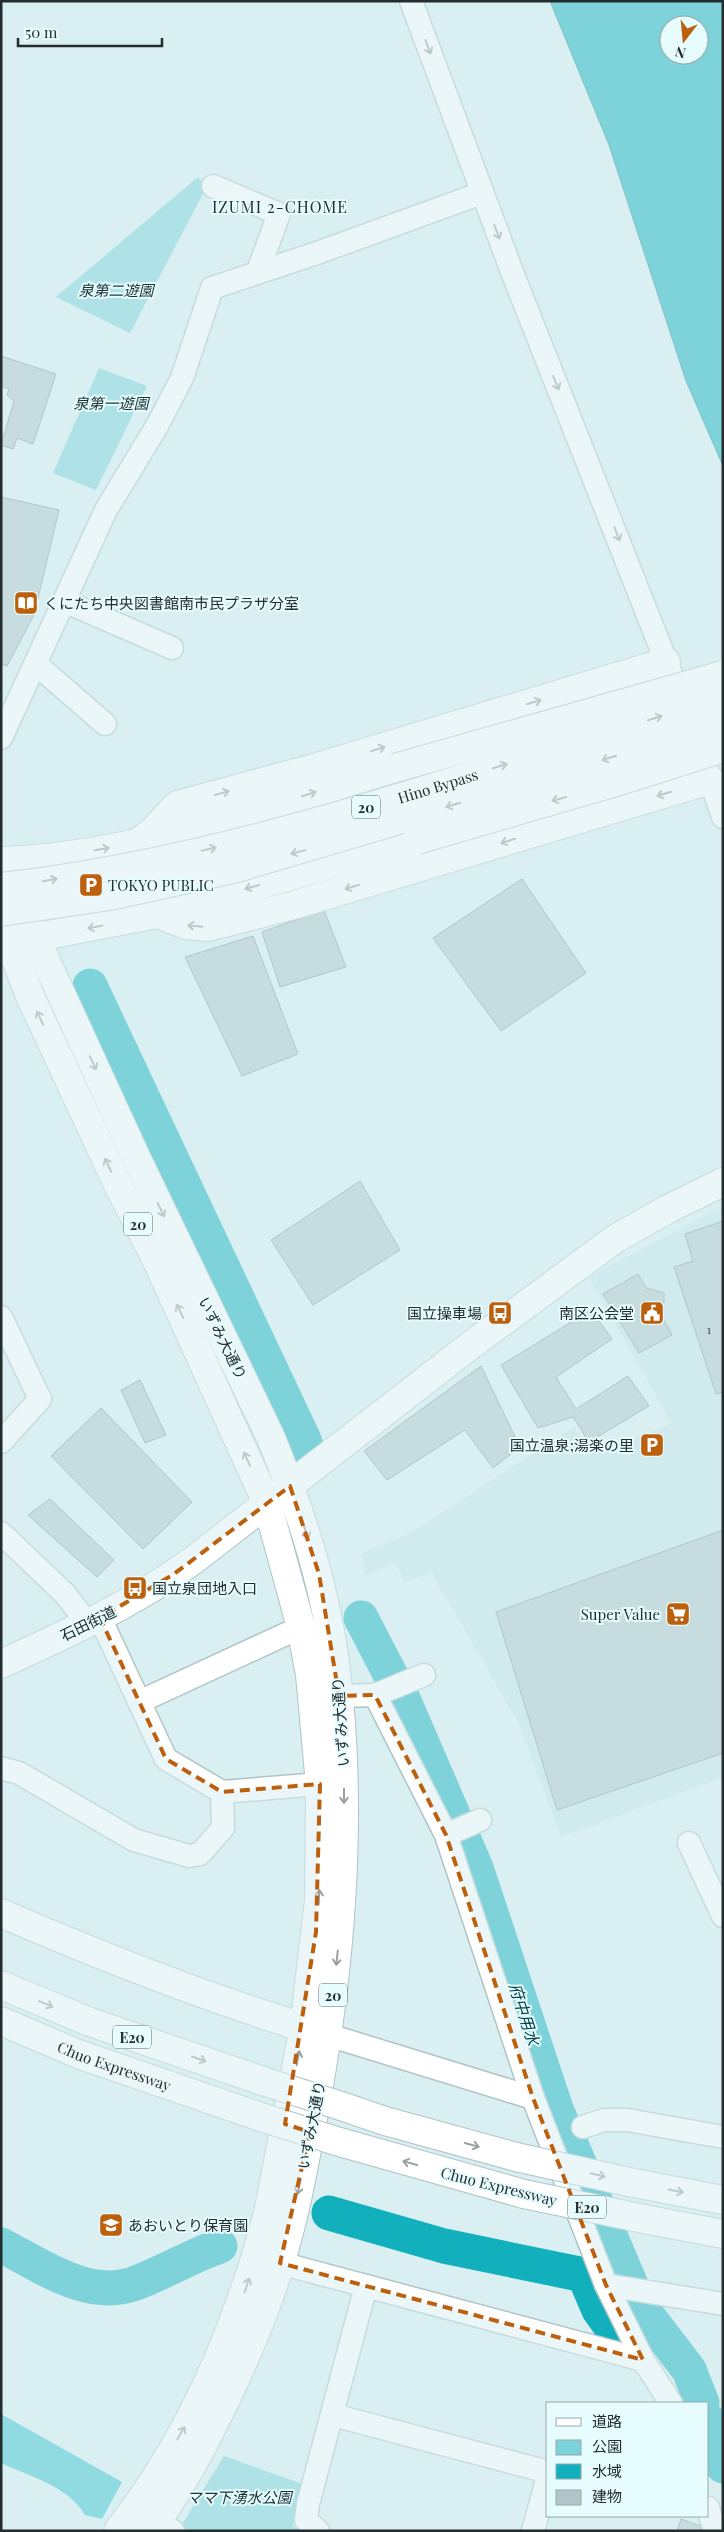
<svg xmlns="http://www.w3.org/2000/svg" width="724" height="2532" font-family="'Playfair Display','Noto Sans JP',serif">
	<rect width="100%" height="100%" fill="#d9eff1"/>
	<path fill="#c5e5e8" d="M723,1206V1777L561,1837L519,1724L432,1573L404,1582L396,1563L366,1575L361,1554L412,1532L574,1427L588,1454L672,1424L589,1277Z"/>
	<g fill="#7bd2da">
		<path d="M198,177L206,188L130,333L56,297Z"/>
		<path d="M99,368L147,386L96,490L53,473Z"/>
		<path d="M224,2456L305,2485L293,2526L302,2531H189L181,2526Z"/>
	</g>
	<path fill="#38c4cf" d="M1,2414L122,2482L102,2519L85,2515C68,2486 31,2477 1,2463Z"/>
	<path fill="#11b0bc" stroke="#178991" fill-rule="evenodd" d="M550,1H723V466L686,381L609,145ZM669,25H699V55H669Z"/>
	<g fill="none" stroke-linecap="round" stroke-linejoin="round">
		<g stroke="#11b0bc" stroke-width="35">
			<path d="M90,986L304,1440L308,1453"/>
			<path d="M361,1618L403,1699L476,1868L556,2109L640,2306L689,2370L702,2403"/>
			<path d="M329,2213L444,2246L584,2275L599,2310L616,2334"/>
			<path d="M1,2245C42,2266 89,2301 136,2283C165,2272 191,2256 220,2246"/>
			<path d="M708,2420L723,2466"/>
		</g>
	</g>
	<g fill="#b0c5c7" stroke="#7f9495">
		<path d="M1,356L56,374L33,444L17,438L13,449L1,445L14,401L7,395L9,389L1,386Z"/>
		<path d="M1,497L59,510L34,615L7,666L1,664Z"/>
		<path d="M522,879L586,973L501,1031L433,938Z"/>
		<path d="M324,910L346,967L280,987L262,932Z"/>
		<path d="M253,936L298,1054L242,1076L185,957Z"/>
		<path d="M360,1181L400,1250L313,1305L271,1240Z"/>
		<path d="M723,1221V1392L716,1394L674,1267L693,1261L685,1234Z"/>
		<path d="M638,1274L646,1288L664,1293V1302L658,1310L672,1335L639,1353L603,1294Z"/>
		<path d="M591,1310L612,1339L556,1377L576,1409L628,1376L649,1406L589,1442L573,1417L538,1428L501,1365Z"/>
		<path d="M481,1366L520,1447L493,1468L465,1430L387,1480L364,1451Z"/>
		<path d="M140,1380L166,1435L145,1443L121,1390Z"/>
		<path d="M101,1408L192,1502L143,1549L51,1456Z"/>
		<path d="M50,1499L114,1560L97,1577L28,1515Z"/>
		<path d="M723,1530V1753L557,1810L496,1612Z"/>
		<path d="M681,2519L706,2528L705,2531H677Z"/>
	</g>
	<g fill="none" stroke-linecap="round" stroke-linejoin="round">
		<defs>
			<g id="minor">
				<path d="M411,1L514,277L683,704"/>
				<path d="M213,186L279,214L258,271"/>
				<path d="M64,601L172,648"/>
				<path d="M37,665L105,724"/>
				<path d="M1,738L106,510L157,426L182,378L212,288L317,253L482,193"/>
				<path d="M705,765L723,817"/>
				<path d="M1,1317L40,1399L1,1442"/>
				<path d="M1,1533L65,1594L88,1624"/>
				<path d="M375,1695L424,1675"/>
				<path d="M339,1696L375,1695L446,1835L533,2098L606,2285L643,2360L671,2403"/>
				<path d="M139,1702L301,1627"/>
				<path d="M1,1768L19,1773L134,1840L189,1856L200,1854L223,1828L222,1792L166,1759L100,1618"/>
				<path d="M222,1792L320,1784"/>
				<path d="M446,1835L480,1820"/>
				<path d="M689,1843L723,1916"/>
				<path d="M328,2035L533,2098"/>
				<path d="M583,2127L604,2120H627L723,2137"/>
				<path d="M280,2263L643,2360"/>
				<path d="M606,2285L723,2304"/>
				<path d="M333,2415L548,2472"/>
				<path d="M708,2508L715,2531"/>
				<path d="M157,2521L173,2531"/>
				<path d="M318,2531L306,2520L308,2504L366,2286"/>
				<path d="M533,2531L548,2476"/>
			</g>
			<g id="tertiary">
				<path d="M1,1664C69,1633 135,1603 195,1559L471,1345L615,1239L668,1209L723,1182"/>
				<path d="M1,1913C107,1959 215,2001 325,2034"/>
			</g>
			<g id="primary">
				<path d="M13,889L135,1155L271,1438C301,1511 325,1585 335,1663C354,1812 342,1961 315,2108C305,2160 296,2213 280,2264C261,2327 234,2385 204,2443C188,2473 170,2504 150,2531"/>
				<path d="M1,927L10,944L30,996L118,1185L156,1259L267,1503L301,1627L310,1675L320,1784L319,1900L304,2027L268,2213C238,2326 191,2438 118,2531"/>
			</g>
			<g id="trunk">
				<path d="M137,843L151,833L177,805L314,768L666,662"/>
				<path d="M1,861C136,857 267,806 395,768"/>
				<path d="M157,914L186,925L208,927L294,905L710,780"/>
				<path d="M1,944L157,914L417,840"/>
			</g>
			<g id="motorway">
				<path d="M1,1985L90,2022L266,2082"/>
				<path id="s1" d="M1,2021L78,2054L258,2116"/>
				<path d="M341,2106L385,2121L516,2157"/>
				<path d="M336,2141L524,2194"/>
				<path d="M629,2182L723,2200"/>
				<path d="M649,2220L723,2234"/>
			</g>
		</defs>
		<use href="#minor" stroke="#afc4c6" stroke-width="25"/>
		<use href="#tertiary" stroke="#afc4c6" stroke-width="30"/>
		<use href="#primary" stroke="#afc4c6" stroke-width="30"/>
		<use href="#trunk" stroke="#afc4c6" stroke-width="30"/>
		<use href="#motorway" stroke="#afc4c6" stroke-width="30"/>
		<use href="#minor" stroke="#fff" stroke-width="22"/>
		<use href="#tertiary" stroke="#fff" stroke-width="28"/>
		<use href="#primary" stroke="#fff" stroke-width="28"/>
		<use href="#trunk" stroke="#fff" stroke-width="28"/>
		<use href="#motorway" stroke="#fff" stroke-width="28"/>
		<defs>
			<g id="trunk-bridge">
				<path d="M395,768L723,675"/>
				<path d="M417,840L623,780L723,748"/>
				<path id="s2" d="M1,887C249,859 485,767 723,697"/>
				<path d="M1,912L110,896L237,868L723,724"/>
			</g>
			<g id="motorway-bridge">
				<path d="M266,2082L341,2106"/>
				<path d="M258,2116L336,2141"/>
				<path d="M516,2157L629,2182"/>
				<path d="M524,2194L649,2220"/>
			</g>
		</defs>
		<use href="#trunk-bridge" stroke="#afc4c6" stroke-width="30" stroke-linecap="butt"/>
		<use href="#motorway-bridge" stroke="#afc4c6" stroke-width="30" stroke-linecap="butt"/>
		<use href="#trunk-bridge" stroke="#fff" stroke-width="28"/>
		<use href="#motorway-bridge" stroke="#fff" stroke-width="28"/>
	</g>
	<defs><path id="oneway-shaft" d="M-6 0H5M1.5-3L5.5 0L1.5 3" fill="none" stroke-width="1.6" stroke-linecap="round" stroke-linejoin="round" transform="scale(1.25)"/></defs>
	<g stroke="#9ca0a1">
		<use href="#oneway-shaft" transform="translate(428 47) rotate(70)"/>
		<use href="#oneway-shaft" transform="translate(497 232) rotate(69)"/>
		<use href="#oneway-shaft" transform="translate(556 383) rotate(68)"/>
		<use href="#oneway-shaft" transform="translate(617 534) rotate(69)"/>
		<use href="#oneway-shaft" transform="translate(534 702) rotate(-17)"/>
		<use href="#oneway-shaft" transform="translate(655 718) rotate(-17)"/>
		<use href="#oneway-shaft" transform="translate(378 749) rotate(-17)"/>
		<use href="#oneway-shaft" transform="translate(609 758) rotate(163)"/>
		<use href="#oneway-shaft" transform="translate(500 766) rotate(-17)"/>
		<use href="#oneway-shaft" transform="translate(222 793) rotate(-15)"/>
		<use href="#oneway-shaft" transform="translate(309 794) rotate(-17)"/>
		<use href="#oneway-shaft" transform="translate(664 794) rotate(163)"/>
		<use href="#oneway-shaft" transform="translate(559 799) rotate(164)"/>
		<use href="#oneway-shaft" transform="translate(453 805) rotate(163)"/>
		<use href="#oneway-shaft" transform="translate(508 841) rotate(163)"/>
		<use href="#oneway-shaft" transform="translate(102 849) rotate(-10)"/>
		<use href="#oneway-shaft" transform="translate(209 849) rotate(-13)"/>
		<use href="#oneway-shaft" transform="translate(298 852) rotate(165)"/>
		<use href="#oneway-shaft" transform="translate(50 880) rotate(-9)"/>
		<use href="#oneway-shaft" transform="translate(252 887) rotate(164)"/>
		<use href="#oneway-shaft" transform="translate(352 887) rotate(163)"/>
		<use href="#oneway-shaft" transform="translate(195 926) rotate(-174)"/>
		<use href="#oneway-shaft" transform="translate(95 927) rotate(169)"/>
		<use href="#oneway-shaft" transform="translate(40 1018) rotate(-115)"/>
		<use href="#oneway-shaft" transform="translate(93 1063) rotate(65)"/>
		<use href="#oneway-shaft" transform="translate(108 1165) rotate(-115)"/>
		<use href="#oneway-shaft" transform="translate(161 1210) rotate(65)"/>
		<use href="#oneway-shaft" transform="translate(180 1311) rotate(-115)"/>
		<use href="#oneway-shaft" transform="translate(247 1459) rotate(-114)"/>
		<use href="#oneway-shaft" transform="translate(306 1532) rotate(72)"/>
		<use href="#oneway-shaft" transform="translate(344 1796) rotate(90)"/>
		<use href="#oneway-shaft" transform="translate(319 1897) rotate(-87)"/>
		<use href="#oneway-shaft" transform="translate(337 1958) rotate(96)"/>
		<use href="#oneway-shaft" transform="translate(46 2004) rotate(23)"/>
		<use href="#oneway-shaft" transform="translate(298 2058) rotate(-79)"/>
		<use href="#oneway-shaft" transform="translate(199 2059) rotate(19)"/>
		<use href="#oneway-shaft" transform="translate(472 2145) rotate(15)"/>
		<use href="#oneway-shaft" transform="translate(410 2163) rotate(-165)"/>
		<use href="#oneway-shaft" transform="translate(598 2175) rotate(13)"/>
		<use href="#oneway-shaft" transform="translate(299 2187) rotate(102)"/>
		<use href="#oneway-shaft" transform="translate(676 2191) rotate(11)"/>
		<use href="#oneway-shaft" transform="translate(247 2285) rotate(-72)"/>
		<use href="#oneway-shaft" transform="translate(181 2433) rotate(-60)"/>
	</g>
	<path d="M0 0H724V2532H0ZM290,1486L319,1574L339,1696L375,1695L446,1835L533,2098L606,2285L643,2360L280,2263L310,2132L285,2124L316,1932L320,1784L222,1792L166,1759L100,1618L174,1574Z" fill="#d9eff1" fill-opacity=".55" fill-rule="evenodd"/>
	<path fill="none" stroke="#bc600e" stroke-width="4" stroke-dasharray="10 6" stroke-linejoin="round" d="M290,1486L319,1574L339,1696L375,1695L446,1835L533,2098L606,2285L643,2360L280,2263L310,2132L285,2124L316,1932L320,1784L222,1792L166,1759L100,1618L174,1574Z"/>
	<defs>
		<symbol id="library-square" viewBox="-11 -11 22 22"><rect x="-9" y="-9" width="18" height="18" rx="4" fill="#bc600e" stroke="#e6fcfe"/><path d="M-6-4Q-3-5.5-.7-3.5V5Q-3 3-6 4ZM6-4Q3-5.5 .7-3.5V5Q3 3 6 4Z" fill="#fff"/></symbol>
		<symbol id="parking-square" viewBox="-11 -11 22 22"><rect x="-9" y="-9" width="18" height="18" rx="4" fill="#bc600e" stroke="#e6fcfe"/><path d="M-3.5-5.5H1a3.5 3.5 0 0 1 0 7H-1V5.5H-3.5ZM-1-3.4V-.6H.8a1.4 1.4 0 0 0 0-2.8Z" fill="#fff"/></symbol>
		<symbol id="bus-square" viewBox="-11 -11 22 22"><rect x="-9" y="-9" width="18" height="18" rx="4" fill="#bc600e" stroke="#e6fcfe"/><path d="M-5-6H5V4H4V6H2V4H-2V6H-4V4H-5ZM-3.5-4V0h7V-4ZM-3.5 1.2v1.5H-2V1.2ZM2 1.2v1.5H3.5V1.2Z" fill="#fff"/></symbol>
		<symbol id="civic-square" viewBox="-11 -11 22 22"><rect x="-9" y="-9" width="18" height="18" rx="4" fill="#bc600e" stroke="#e6fcfe"/><path d="M-.6-6.5H3V-4.5H.6V-3L4-1V1h2V6H-6V1h2V-1L-.6-3ZM-1.2 2.5V6h2.4V2.5Z" fill="#fff"/></symbol>
		<symbol id="supermarket-square" viewBox="-11 -11 22 22"><rect x="-9" y="-9" width="18" height="18" rx="4" fill="#bc600e" stroke="#e6fcfe"/><path d="M-6-5.5h2.5l.6 2H6L4.5 2H-2.5L-4.4-4H-6ZM-1.5 3.2a1.3 1.3 0 1 0 .1 0ZM3 3.2a1.3 1.3 0 1 0 .1 0Z" fill="#fff"/></symbol>
		<symbol id="school-square" viewBox="-11 -11 22 22"><rect x="-9" y="-9" width="18" height="18" rx="4" fill="#bc600e" stroke="#e6fcfe"/><path d="M0-5L7-2L0 1L-7-2ZM-4 1L0 2.5L4 1V4Q0 6-4 4Z" fill="#fff"/></symbol>
	</defs>
	<g fill-rule="evenodd">
		<use href="#library-square" x="12" y="589" width="28" height="28"/>
		<use href="#parking-square" x="77" y="871" width="28" height="28"/>
		<use href="#bus-square" x="486" y="1299" width="28" height="28"/>
		<use href="#civic-square" x="638" y="1299" width="28" height="28"/>
		<use href="#parking-square" x="638" y="1431" width="28" height="28"/>
		<use href="#bus-square" x="121" y="1574" width="28" height="28"/>
		<use href="#supermarket-square" x="664" y="1600" width="28" height="28"/>
		<use href="#school-square" x="97" y="2211" width="28" height="28"/>
	</g>
	<g text-anchor="middle" dominant-baseline="central" stroke-width="4" stroke-linejoin="round" paint-order="stroke">
		<g font-size="12" fill="#475354">
			<text x="709" y="1329">1</text>
		</g>
		<g fill="#e6fcfe" stroke="#5e6b6c" stroke-width="1">
			<rect x="352" y="795.5" width="28" height="23" rx="4"/>
			<rect x="124" y="1212.5" width="28" height="23" rx="4"/>
			<rect x="319" y="1983.5" width="28" height="23" rx="4"/>
			<rect x="113" y="2025.5" width="38" height="23" rx="4"/>
			<rect x="568" y="2195.5" width="38" height="23" rx="4"/>
		</g>
		<g font-size="14" font-weight="bold" fill="#242d2e">
			<text x="366" y="807">20</text>
			<text x="138" y="1224">20</text>
			<text x="333" y="1995">20</text>
			<text x="132" y="2037">E20</text>
			<text x="587" y="2207">E20</text>
		</g>
		<g font-size="15" font-style="italic" fill="#1b3234" stroke="#e6fcfe">
			<text x="116" y="290">泉第二遊園</text>
			<text x="111" y="403">泉第一遊園</text>
			<text x="239" y="2497">ママ下湧水公園</text>
		</g>
		<g font-size="15" fill="#242d2e" stroke="#e6fcfe" text-anchor="start">
			<text x="44" y="603">くにたち中央図書館南市民プラザ分室</text>
			<text x="108" y="885">TOKYO PUBLIC</text>
			<text x="482" y="1313" text-anchor="end">国立操車場</text>
			<text x="634" y="1313" text-anchor="end">南区公会堂</text>
			<text x="634" y="1445" text-anchor="end">国立温泉;湯楽の里</text>
			<text x="152" y="1588">国立泉団地入口</text>
			<text x="660" y="1614" text-anchor="end">Super Value</text>
			<text x="128" y="2225">あおいとり保育園</text>
		</g>
		<g font-size="15" fill="#242d2e" stroke="#e6fcfe">
			<text stroke="none"><textPath href="#s2" startOffset="449">Hino Bypass</textPath></text>
			<text transform="translate(223 1338) rotate(64)">いずみ大通り</text>
			<text transform="translate(88 1623) rotate(-26)">石田街道</text>
			<text transform="translate(340 1722) rotate(-94)">いずみ大通り</text>
			<text stroke="none"><textPath href="#s1" startOffset="122">Chuo Expressway</textPath></text>
			<text transform="translate(311 2125) rotate(-79)">いずみ大通り</text>
			<text transform="translate(499 2186) rotate(14)">Chuo Expressway</text>
		</g>
		<g font-size="16" letter-spacing="1" fill="#242d2e" stroke="#e6fcfe">
			<text x="280" y="206">IZUMI 2-CHOME</text>
		</g>
		<g font-size="16" font-style="italic" fill="#06454a" stroke="#e6fcfe">
			<text transform="translate(525 2014) rotate(72)">府中用水</text>
		</g>
	</g>
	<rect width="724" height="2532" fill="none" stroke="#242d2e" stroke-width="5"/>
	<rect x="546" y="2402" width="162" height="115" fill="#e6fcfe" stroke="#98a9ab"/>
	<rect x="556" y="2418" width="25" height="8" fill="#ffffff" stroke="#98a9ab"/>
	<text x="592" y="2427" font-size="15" fill="#242d2e">道路</text>
	<rect x="556" y="2440" width="25" height="15" fill="#7bd2da" stroke="#98a9ab"/>
	<text x="592" y="2452" font-size="15" fill="#242d2e">公園</text>
	<rect x="556" y="2464" width="25" height="15" fill="#11b0bc" stroke="#98a9ab"/>
	<text x="592" y="2477" font-size="15" fill="#242d2e">水域</text>
	<rect x="556" y="2490" width="25" height="15" fill="#b0c5c7" stroke="#98a9ab"/>
	<text x="592" y="2502" font-size="15" fill="#242d2e">建物</text>
	<g transform="translate(684 40) rotate(196)"><circle r="24" fill="#e6fcfe" stroke="#98a9ab"/>
	<path d="M0-4L9 19L0 12L-9 19Z" fill="#bc600e"/>
	<text y="-8" font-size="14" font-weight="bold" text-anchor="middle" fill="#242d2e">N</text>
	</g>
	<path d="M18 38v8h144v-8" fill="none" stroke="#242d2e" stroke-width="2.5"/>
	<text x="25" y="38" font-size="15" fill="#242d2e" stroke="#e6fcfe" stroke-width="4" paint-order="stroke">50 m</text>
</svg>
